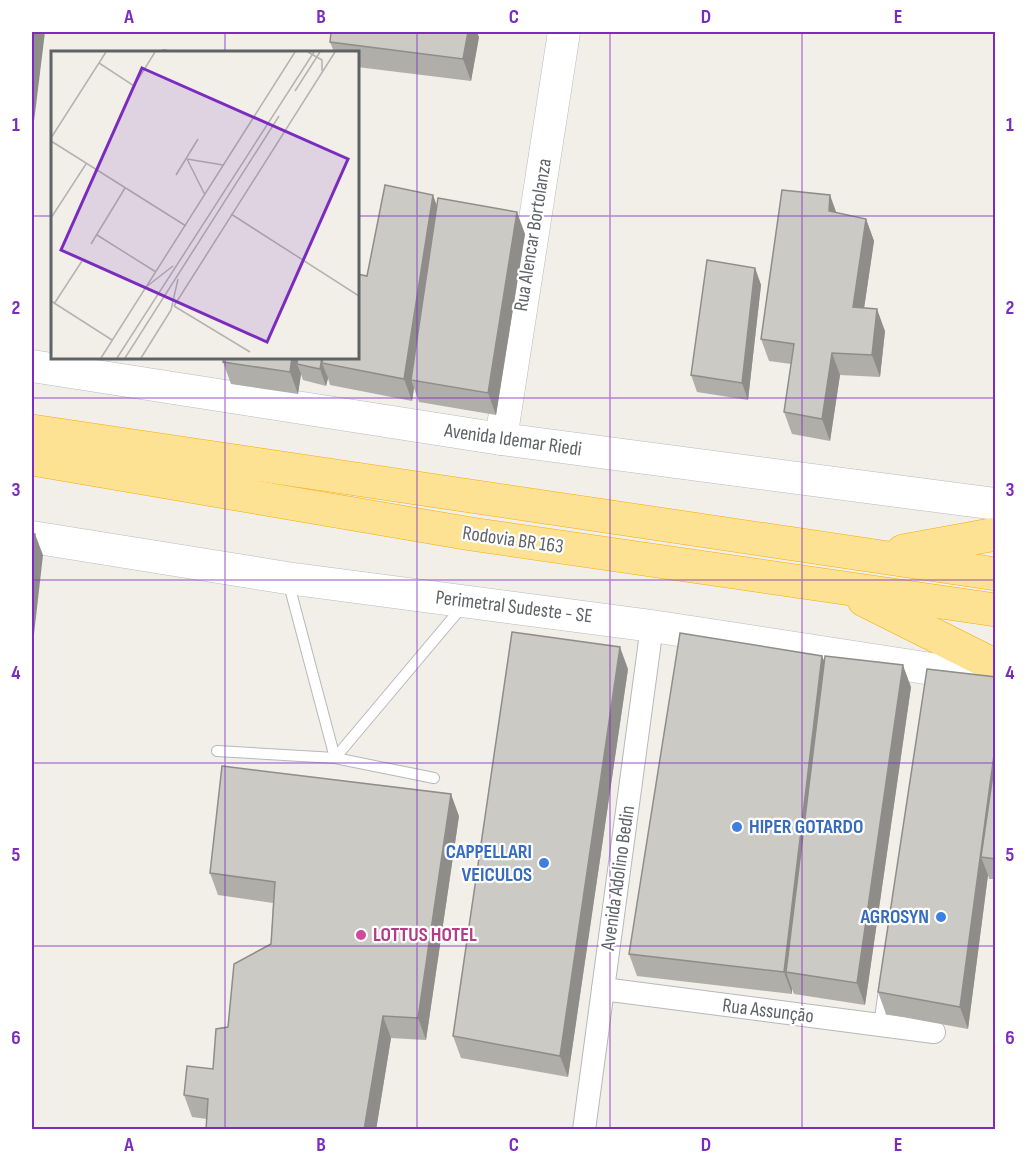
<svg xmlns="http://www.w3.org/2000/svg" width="1027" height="1161" font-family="'Sofia Sans Condensed',sans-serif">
	<rect width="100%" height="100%" fill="#f1efe8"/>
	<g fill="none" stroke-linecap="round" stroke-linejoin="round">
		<defs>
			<g id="lane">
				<path d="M288,581L335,758"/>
				<path d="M217,751L335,758L434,778"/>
				<path d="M335,758L462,607"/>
				<path d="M879,1025L884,990"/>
			</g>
			<g id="street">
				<path d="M603,989L934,1032"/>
				<path d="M584,1130L652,626"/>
			</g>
			<g id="secondary">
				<path d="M32,366L501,439L996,504"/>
				<path d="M501,439L564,32"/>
				<path d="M32,537L287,578L652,626L977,676"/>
			</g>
			<g id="highway">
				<path d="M32,431L996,574"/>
				<path d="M32,459L471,534L996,610"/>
				<path d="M903,551L996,534"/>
				<path d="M864,600L996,666"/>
			</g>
		</defs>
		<use href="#lane" stroke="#b5b8bc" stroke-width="12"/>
		<use href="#street" stroke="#b5b8bc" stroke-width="24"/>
		<use href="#secondary" stroke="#b6babf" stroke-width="33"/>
		<use href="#highway" stroke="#f9ab00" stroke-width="34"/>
		<use href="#lane" stroke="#fff" stroke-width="10"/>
		<use href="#street" stroke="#fff" stroke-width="22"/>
		<use href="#secondary" stroke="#fff" stroke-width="32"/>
		<use href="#highway" stroke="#fde293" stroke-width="33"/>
	</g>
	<g fill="#afaea9">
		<path d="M479,37L471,81L357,67V52H334L330,42Z"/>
		<path d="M437,206L525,234L496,415L419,402L414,388L412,401L330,385L328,378L326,386L303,380L301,374L298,394L231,384L223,362L367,276Z"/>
		<path d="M836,213L866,219L874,241L864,308L885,331L880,377L840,375L830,441L792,434L784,412L791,364L769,361L761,339Z"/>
		<path d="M755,268L761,285L748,400L697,392L691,375Z"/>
		<path d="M822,656L825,662L911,687L865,1005L794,994L792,989V994L637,976L629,954Z"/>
		<path d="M628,669L568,1077L461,1058L453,1036Z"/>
		<path d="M996,677V879H989L988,875L968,1029L886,1014L878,992Z"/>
		<path d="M459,816L426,1040L391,1038L376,1130H206L207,1119L192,1117L184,1095L213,1069L228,1027L271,944L273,903L218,895L210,873Z"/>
	</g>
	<g fill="#8f8d8a">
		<path d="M34,32H45L32,138V53Z"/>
		<path d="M468,32H477L479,37L471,81L463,59Z"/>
		<path d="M433,195L441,217L411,380L414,388L412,401L404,379Z"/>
		<path d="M830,195L838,217L829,211Z"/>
		<path d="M517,212L525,234L496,415L488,393Z"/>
		<path d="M866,219L874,241L861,329L853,307Z"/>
		<path d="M755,268L761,285L748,400L742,383Z"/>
		<path d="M877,309L885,331L880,377L872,355Z"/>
		<path d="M832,353L840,375L830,441L822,419Z"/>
		<path d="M292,357H304L297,364L301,374L298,394L290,372Z"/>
		<path d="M322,357H331L322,363L328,378L326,386L320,369Z"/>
		<path d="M35,534L43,555L32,652V561Z"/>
		<path d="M620,647L628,669L568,1077L560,1056Z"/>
		<path d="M822,656L830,678L786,972L792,989V994L784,972Z"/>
		<path d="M903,665L911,687L865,1005L857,983Z"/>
		<path d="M996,740V821L981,857L988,875L968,1029L960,1007Z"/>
		<path d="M451,794L459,816L426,1040L418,1018Z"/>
		<path d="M383,1016L391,1038L376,1130H364Z"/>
	</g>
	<g fill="#cccac5" stroke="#8f8d8a" stroke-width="1.5">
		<path d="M32,32H34L32,53Z"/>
		<path d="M331,32H468L463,59L330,42Z"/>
		<path d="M163,50L179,52H162Z"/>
		<path d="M385,185L433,195L404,379L322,363L323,357H357V274L367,276Z"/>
		<path d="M782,190L830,195L829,211L866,219L853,307L877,309L872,355L832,353L822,419L784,412L794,344L761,339Z"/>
		<path d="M438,198L517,212L488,393L411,380Z"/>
		<path d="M707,260L755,268L742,383L691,375Z"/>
		<path d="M224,357H292L290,372L223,362Z"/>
		<path d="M298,357H322L320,369L297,364Z"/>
		<path d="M32,533L35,534L32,561Z"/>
		<path d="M512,632L620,647L560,1056L453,1036Z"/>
		<path d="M680,633L822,656L784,972L629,954Z"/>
		<path d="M825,656L903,665L857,983L786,972Z"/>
		<path d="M927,669L996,677V740L960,1007L878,992Z"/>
		<path d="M996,754V859L981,857Z"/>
		<path d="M222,766L451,794L418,1018L383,1016L364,1130H206L208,1099L184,1095L187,1066L213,1069L216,1029L228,1027L234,964L271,944L275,882L210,873Z"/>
	</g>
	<path fill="none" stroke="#7b2cbf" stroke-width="1.5" stroke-opacity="0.55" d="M225,32V52M417,32V1130M610,32V1130M802,32V1130M32,216H52M357,216H996M225,357V1130M32,398H996M32,580H996M32,763H996M32,946H996"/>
	<g fill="#3f7fe0" stroke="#fff" stroke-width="2">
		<circle cx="737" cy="827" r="6"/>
		<circle cx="544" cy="863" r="6"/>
		<circle cx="941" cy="917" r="6"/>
	</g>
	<circle fill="#d1479c" stroke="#fff" stroke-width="2" cx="361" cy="935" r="6"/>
	<g text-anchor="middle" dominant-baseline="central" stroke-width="4.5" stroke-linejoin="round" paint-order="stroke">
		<g font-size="20" fill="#5f6368" stroke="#fff">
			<text transform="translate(533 235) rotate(-81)">Rua Alencar Bortolanza</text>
			<text transform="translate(513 440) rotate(8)">Avenida Idemar Riedi</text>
			<text transform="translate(513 540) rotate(8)">Rodovia BR 163</text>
			<text transform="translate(514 607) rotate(7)">Perimetral Sudeste - SE</text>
			<text transform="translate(618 878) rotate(-82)">Avenida Adolino Bedin</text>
			<text transform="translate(768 1011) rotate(7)">Rua Assunção</text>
		</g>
		<g font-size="20" font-weight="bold" fill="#366cbe" stroke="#fff" text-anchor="end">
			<text x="749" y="827" text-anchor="start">HIPER GOTARDO</text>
			<text x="532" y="852">CAPPELLARI<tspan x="532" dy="23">VEICULOS</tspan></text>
			<text x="929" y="917">AGROSYN</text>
		</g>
		<g font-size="20" font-weight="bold" fill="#b23c85" stroke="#fff" text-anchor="start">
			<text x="373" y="935">LOTTUS HOTEL</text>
		</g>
	</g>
	<g transform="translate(51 51)">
		<rect width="308" height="308" fill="#f1efe8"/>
		<path fill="none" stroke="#b3b3b1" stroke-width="1.5" d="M257,1L271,9V20M48,12L83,35L104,1M244,40L269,1M0,87L55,1M0,90L135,175M136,108L154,144M136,108L172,114M125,124L147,88M180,163L308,245M0,167L35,113M46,184L105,221M40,193L74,137M95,236L122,215M0,250L61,289M3,253L31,210M123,255L284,1M123,255L199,301M120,259L127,228M50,307L244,1M66,307L263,1M74,307L228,65M90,307L120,259"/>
		<path fill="#7b2cbf" fill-opacity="0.15" stroke="#7b2cbf" stroke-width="3" d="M91,17L297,108L216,291L10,199Z"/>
		<rect width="308" height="308" fill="none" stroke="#5f6368" stroke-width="3"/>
	</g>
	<rect width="1027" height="1161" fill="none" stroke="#ffffff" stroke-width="66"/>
	<rect x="33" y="33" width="961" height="1095" fill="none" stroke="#7b2cbf" stroke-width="2"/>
	<g font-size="20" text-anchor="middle" font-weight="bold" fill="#7b2cbf">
		<text x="129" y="23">A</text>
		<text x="321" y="23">B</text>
		<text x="514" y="23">C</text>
		<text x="706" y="23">D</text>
		<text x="898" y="23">E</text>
		<text x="16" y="131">1</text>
		<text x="1010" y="131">1</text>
		<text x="16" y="314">2</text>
		<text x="1010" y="314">2</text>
		<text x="16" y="496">3</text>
		<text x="1010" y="496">3</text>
		<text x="16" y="679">4</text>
		<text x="1010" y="679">4</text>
		<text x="16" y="861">5</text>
		<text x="1010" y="861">5</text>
		<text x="16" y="1044">6</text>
		<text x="1010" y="1044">6</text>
		<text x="129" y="1151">A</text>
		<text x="321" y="1151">B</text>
		<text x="514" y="1151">C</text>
		<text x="706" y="1151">D</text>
		<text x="898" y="1151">E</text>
	</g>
</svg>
